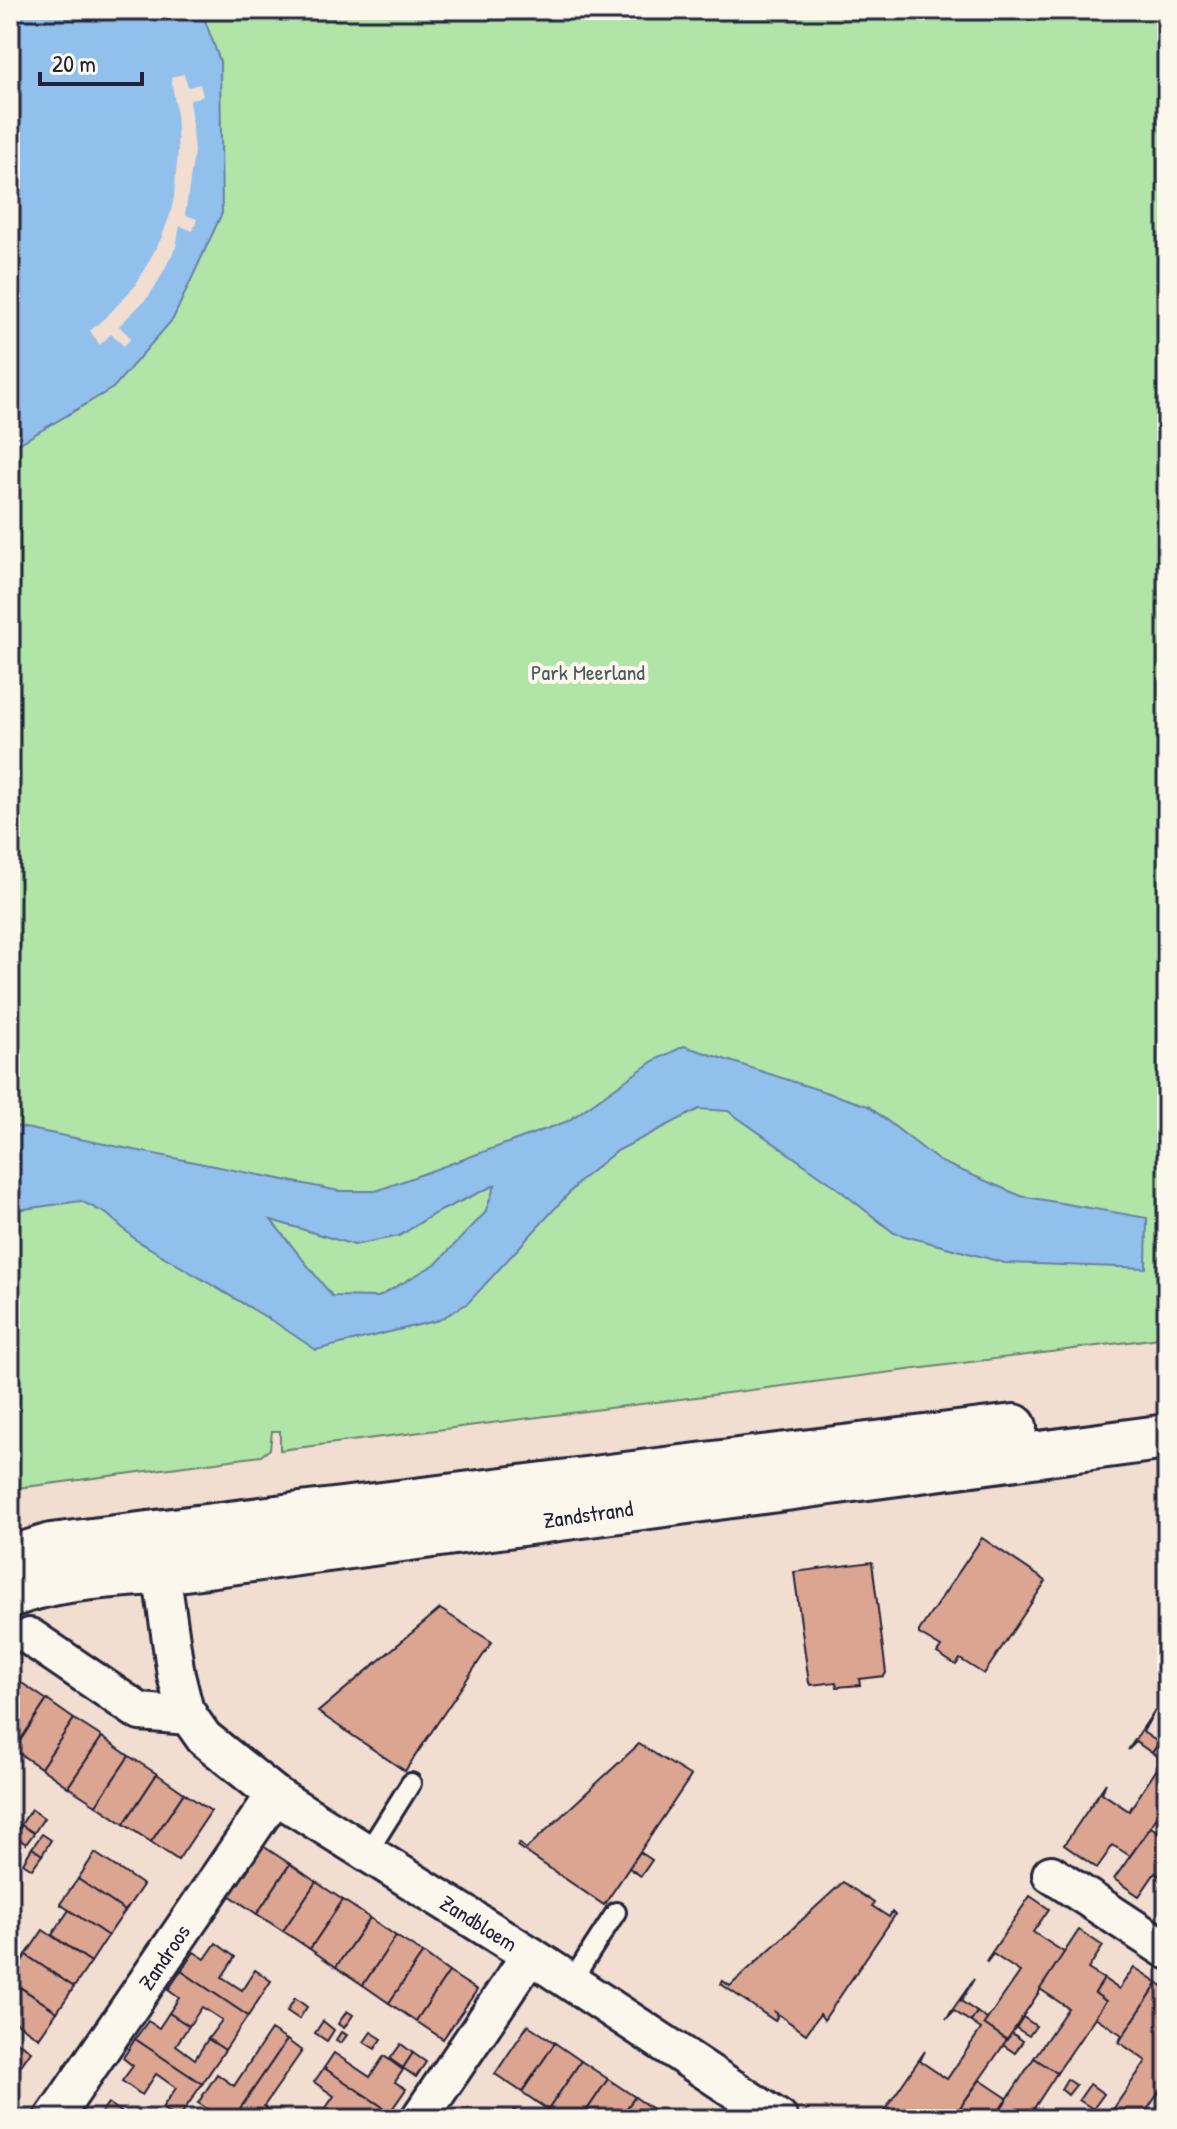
<svg xmlns="http://www.w3.org/2000/svg" width="1177" height="2129" font-family="'Patrick Hand',sans-serif">
	<rect width="100%" height="100%" fill="#f1ded1"/>
	<filter id="ink" filterUnits="userSpaceOnUse"><feTurbulence type="fractalNoise" baseFrequency=".0125" numOctaves="2"/><feDisplacementMap in="SourceGraphic" scale="16" xChannelSelector="R" yChannelSelector="G"/><feConvolveMatrix kernelMatrix="1 2 1 2 8 2 1 2 1" color-interpolation-filters="sRGB"/></filter>
	<g filter="url(#ink)">
		<path fill="#b1e5a7" stroke="#6a8471" stroke-width="2" d="M10,10H1167V1337L280,1450V1431H272L270,1449L261,1456L10,1489Z"/>
		<g fill="#91c0ec" stroke="#6581a5" stroke-width="2" fill-rule="evenodd">
			<path d="M10,10H201L220,61L222,213L173,319L113,388L10,449Z"/>
			<path d="M684,1046L868,1106L939,1161L1021,1196L1147,1218L1146,1268L1005,1263L894,1233L832,1184L728,1111L699,1109L615,1152L582,1179L468,1303L439,1320L316,1350L276,1323L136,1240L107,1214L81,1201L10,1211V1125L339,1191H376L568,1121L653,1061ZM495,1185L485,1213L437,1263L378,1297L332,1296L271,1220L354,1245L399,1236L434,1214Z"/>
		</g>
		<path fill="#f1ded1" d="M184,74L188,87L200,84L203,96L190,100L194,152L185,215L197,219L193,231L180,226L176,247L158,282L149,296L119,326L131,338L124,346L111,334L100,345L90,331L111,312L135,286L161,239L170,215L174,197L178,151L176,109L171,77Z"/>
		<g fill="#dba592" stroke="#22223b" stroke-width="2">
			<path d="M982,1538L1046,1581L984,1674L960,1659L956,1665L937,1653L941,1647L919,1634V1631Z"/>
			<path d="M872,1562L886,1673L884,1676L859,1679L860,1685L837,1687L836,1682L811,1685L809,1683L794,1572Z"/>
			<path d="M440,1609L492,1642L405,1771L318,1712Z"/>
			<path d="M10,1675L47,1700L14,1750L10,1747Z"/>
			<path d="M47,1700L74,1719L41,1768L14,1750Z"/>
			<path d="M1155,1710L1143,1732L1159,1743L1152,1753L1136,1742L1128,1750Z"/>
			<path d="M74,1719L102,1737L68,1787L41,1768Z"/>
			<path d="M102,1737L129,1756L96,1805L68,1787Z"/>
			<path d="M1159,1743L1167,1749V1803L1130,1856L1113,1845L1097,1868L1064,1845L1106,1783L1102,1793L1129,1811L1163,1760L1152,1753Z"/>
			<path d="M639,1744L691,1776L604,1905L517,1846L519,1843L526,1849Z"/>
			<path d="M129,1756L157,1774L124,1824L96,1805Z"/>
			<path d="M157,1774L184,1793L151,1842L124,1824Z"/>
			<path d="M184,1793L211,1811L178,1860L151,1842Z"/>
			<path d="M31,1809L44,1818L34,1833L21,1825Z"/>
			<path d="M21,1825L34,1833L26,1844L14,1835Z"/>
			<path d="M1151,1827L1167,1838V1881L1155,1873L1139,1896L1114,1879Z"/>
			<path d="M42,1834L51,1840L42,1855L32,1848Z"/>
			<path d="M263,1846L290,1864L257,1914L229,1895Z"/>
			<path d="M10,1848L19,1854L10,1868Z"/>
			<path d="M32,1848L42,1855L32,1869L23,1863Z"/>
			<path d="M640,1852L652,1860L641,1876L629,1868Z"/>
			<path d="M95,1853L143,1885L125,1911L78,1879Z"/>
			<path d="M290,1864L316,1882L283,1931L257,1914Z"/>
			<path d="M78,1879L125,1911L108,1936L60,1904Z"/>
			<path d="M316,1882L343,1900L310,1949L283,1931Z"/>
			<path d="M843,1882L874,1903L872,1906L889,1917L892,1912L895,1915L824,2020L820,2014L806,2034L775,2012L777,2017L775,2021L721,1984L723,1981L730,1986Z"/>
			<path d="M1030,1896L1049,1909L1033,1932L1065,1953L1007,2040L984,2024L1020,1972L993,1954L987,1962L986,1961Z"/>
			<path d="M343,1900L370,1918L336,1967L310,1949Z"/>
			<path d="M69,1910L108,1936L91,1962L52,1935Z"/>
			<path d="M370,1918L396,1936L363,1985L336,1967Z"/>
			<path d="M43,1930L91,1962L74,1987L26,1955Z"/>
			<path d="M1079,1930L1103,1946L1088,1969L1104,1979L1095,1993L1106,2001L1057,2073L1034,2058L1068,2008L1040,1989Z"/>
			<path d="M396,1936L423,1953L389,2003L363,1985Z"/>
			<path d="M216,1943L235,1957L222,1977L242,1990L255,1970L271,1981L248,2016L181,1971L194,1952L205,1959Z"/>
			<path d="M423,1953L449,1972L416,2021L389,2003Z"/>
			<path d="M26,1955L74,1987L57,2012L10,1980Z"/>
			<path d="M1134,1967L1158,1983L1119,2042L1122,2035L1095,2017L1106,2001L1095,1993L1104,1979L1119,1989Z"/>
			<path d="M181,1971L248,2016L225,2050L208,2039L222,2020L202,2007L189,2026L169,2013L179,1998L168,1990Z"/>
			<path d="M449,1972L477,1990L443,2039L416,2021Z"/>
			<path d="M974,1979L961,2001L977,2012L971,2022L954,2011L946,2019Z"/>
			<path d="M1158,1983L1167,1989V2080L1141,2119H1124L1112,2111L1146,2061L1119,2042Z"/>
			<path d="M18,1986L57,2012L39,2038L10,2018V1997Z"/>
			<path d="M295,1998L307,2007L299,2019L287,2011Z"/>
			<path d="M347,2011L353,2015L344,2028L338,2024Z"/>
			<path d="M977,2012L987,2019L984,2024L1007,2040L952,2119H938L931,2114L927,2119H889L882,2114L925,2051L920,2061L947,2079L981,2029L971,2022Z"/>
			<path d="M169,2013L189,2026L176,2045L195,2059L208,2039L225,2050L202,2084L135,2039L148,2021L159,2028Z"/>
			<path d="M1023,2017L1036,2026L1029,2036L1016,2028Z"/>
			<path d="M323,2021L334,2030L327,2041L315,2033Z"/>
			<path d="M528,2025L555,2043L522,2092L495,2074Z"/>
			<path d="M271,2030L287,2040L233,2119H211L214,2113L198,2103L217,2074L234,2086Z"/>
			<path d="M341,2032L347,2035L341,2043L336,2040Z"/>
			<path d="M371,2032L382,2039L375,2049L364,2042Z"/>
			<path d="M1012,2033L1023,2041L1015,2053L1003,2045Z"/>
			<path d="M10,2037L31,2051L13,2077L10,2075Z"/>
			<path d="M135,2039L202,2084L178,2119L162,2108L176,2088L156,2074L142,2095L122,2081L133,2066L123,2058Z"/>
			<path d="M287,2040L302,2051L264,2106L280,2119H233Z"/>
			<path d="M555,2043L581,2061L548,2110L522,2092Z"/>
			<path d="M401,2044L413,2053L403,2068L390,2059Z"/>
			<path d="M334,2053L370,2077L384,2056L403,2070L395,2082L406,2089L390,2112L324,2068Z"/>
			<path d="M413,2053L426,2062L416,2077L403,2068Z"/>
			<path d="M1034,2058L1057,2073L1027,2119H994Z"/>
			<path d="M581,2061L608,2079L581,2119H561L548,2110Z"/>
			<path d="M324,2068L390,2112L386,2119H326L321,2115L334,2096L314,2082Z"/>
			<path d="M608,2079L635,2097L619,2119H581Z"/>
			<path d="M1067,2079L1076,2085L1068,2095L1061,2089Z"/>
			<path d="M980,2080L1007,2098L994,2119H952Z"/>
			<path d="M1090,2084L1104,2094L1093,2109L1079,2100Z"/>
			<path d="M635,2097L661,2115L658,2119H619Z"/>
			<path d="M108,2103L127,2116L126,2119H97Z"/>
			<path d="M514,2110L528,2119H508Z"/>
			<path d="M1112,2111L1124,2119H1107Z"/>
		</g>
		<g fill="none" stroke-linecap="round" stroke-linejoin="round">
			<defs>
				<g id="service">
					<path d="M367,1853L411,1783"/>
					<path d="M571,1982L616,1912"/>
				</g>
				<g id="minor">
					<path d="M157,1543L176,1675L185,1711L204,1738L275,1795L530,1955L779,2119"/>
					<path d="M30,1637L140,1712L189,1716"/>
					<path d="M1051,1874L1167,1950"/>
					<path d="M53,2119L275,1795"/>
					<path d="M419,2119L530,1955"/>
				</g>
				<g id="tertiary">
					<path d="M10,1559L51,1546L1014,1427"/>
					<path d="M10,1595C58,1576 112,1576 162,1571L1167,1437"/>
				</g>
			</defs>
			<use href="#service" stroke="#22223b" stroke-width="24"/>
			<use href="#minor" stroke="#22223b" stroke-width="42"/>
			<use href="#tertiary" stroke="#22223b" stroke-width="50"/>
			<use href="#service" stroke="#fbf7ec" stroke-width="18"/>
			<use href="#minor" stroke="#fbf7ec" stroke-width="36"/>
			<use href="#tertiary" stroke="#fbf7ec" stroke-width="44"/>
		</g>
	</g>
	<g text-anchor="middle" dominant-baseline="central" stroke-width="8" stroke-linejoin="round" paint-order="stroke">
		<g font-size="22" fill="#4d5c5b" stroke="#fbf7ec">
			<text x="588" y="672">Park Meerland</text>
		</g>
		<g font-size="22" fill="#22223b" stroke="#fbf7ec">
			<text transform="translate(588 1514) rotate(-8)">Zandstrand</text>
			<text transform="translate(479 1923) rotate(32)">Zandbloem</text>
			<text transform="translate(164 1957) rotate(-56)">Zandroos</text>
		</g>
	</g>
	<rect width="1177" height="2129" fill="none" stroke="#fbf7ec" stroke-width="40"/>
	<rect x="20" y="20" width="1137" height="2089" fill="none" stroke="#22223b" stroke-width="3" filter="url(#ink)"/>
	<path d="M40 72v12h102v-12" fill="none" stroke="#22223b" stroke-width="4"/>
	<text x="52" y="72" font-size="24" fill="#22223b" stroke="#fbf7ec" stroke-width="6" paint-order="stroke">20 m</text>
</svg>
